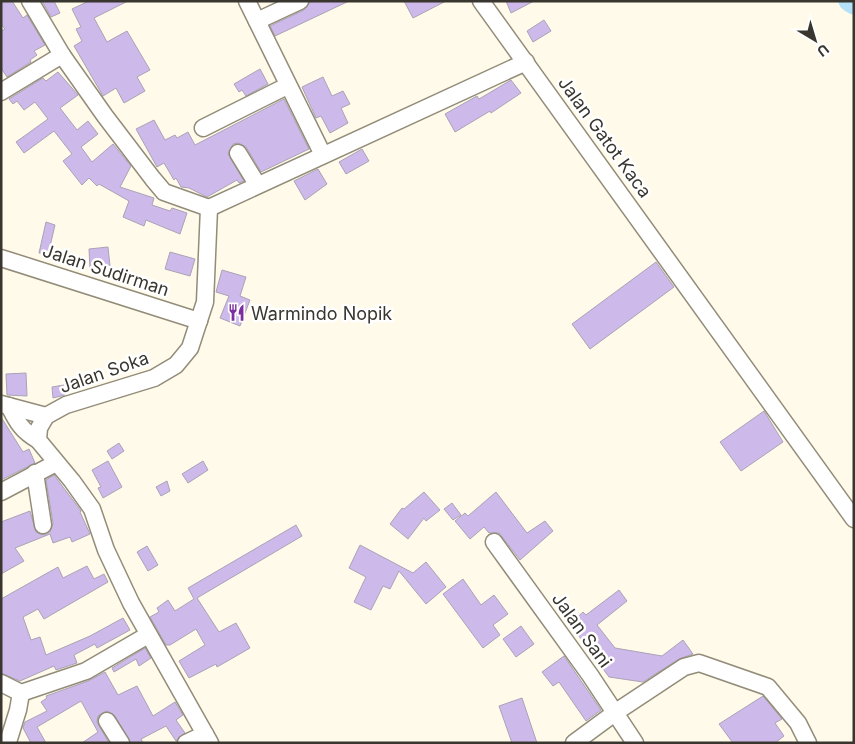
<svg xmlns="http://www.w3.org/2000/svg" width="855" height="744" font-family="Inter,sans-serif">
	<rect width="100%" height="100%" fill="#fffae9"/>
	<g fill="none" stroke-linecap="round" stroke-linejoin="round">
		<path stroke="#b4e0f8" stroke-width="21" d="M849,1L854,4"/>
	</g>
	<g fill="#cdb9ea" stroke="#aaa3b6">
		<path d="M5,1H12L23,18L27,15L45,45L34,51L37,55L30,60L31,62L7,77L1,68V31L5,29L1,24V4Z"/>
		<path d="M42,1H54L60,13L51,17Z"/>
		<path d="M89,1H128L94,18L107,42L127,31L150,70L137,77L145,91L124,103L116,88L103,96L74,46L82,41L76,29L81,27L72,9Z"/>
		<path d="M311,1H349L275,36L270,26L304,10Z"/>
		<path d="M404,1H446L413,18Z"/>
		<path d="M506,1H534L511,13Z"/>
		<path d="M544,20L551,31L533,42L527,31Z"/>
		<path d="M260,69L268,84L246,96L242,90L239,92L234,84Z"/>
		<path d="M58,72L78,95L60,108L77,130L88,121L98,134L81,147L92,162L113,144L131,166L120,187L154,198L152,205L170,211L172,208L187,213L180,234L146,220L144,226L123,217L129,201L99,184L97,186L89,178L82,185L63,161L72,154L54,131L24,153L16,142L48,119L35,102L24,110L17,101L13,104L9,99L43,78L46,81Z"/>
		<path d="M323,77L332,96L343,91L350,104L341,108L348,123L330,133L321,116L316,118L302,87Z"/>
		<path d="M511,80L521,93L491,113L490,111L455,132L445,114L477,96L479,99Z"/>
		<path d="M284,99L309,149L261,172L246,147L238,143L233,144L228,154L244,181L239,183L237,180L207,197L189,188L181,187L176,178L174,180L164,163L157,167L136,129L154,120L165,140L175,135L177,138L188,132L195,145Z"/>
		<path d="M362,149L369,161L346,174L339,162Z"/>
		<path d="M318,169L327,184L305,200L294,181Z"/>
		<path d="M46,222L55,225L48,255L39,253Z"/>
		<path d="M108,247L110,266L90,268L89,249Z"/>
		<path d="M170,252L195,259L190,276L165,269Z"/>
		<path d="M656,262L674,287L590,349L572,324Z"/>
		<path d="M222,270L246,277L240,296L250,300L240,326L220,318L229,296L216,292Z"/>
		<path d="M26,373L27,396L7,395L6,374Z"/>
		<path d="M64,385L65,395L53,398L52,387Z"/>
		<path d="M764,411L783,442L741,471L720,442Z"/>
		<path d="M1,417L23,452L29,449L35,463L1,480Z"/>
		<path d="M119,443L124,451L112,459L107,451Z"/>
		<path d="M108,461L122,487L103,498L98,488L101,487L92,470Z"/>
		<path d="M203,461L208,470L188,483L182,474Z"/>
		<path d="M54,475L81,511L80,512L90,534L72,542L70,537L53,543L50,534L15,548L24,561L1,574V522L30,511L36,532L44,535L50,532L53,523L46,480Z"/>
		<path d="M167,481L170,491L161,496L156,487Z"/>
		<path d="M424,492L440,510L426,521L424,518L408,539L390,524L402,508L404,509Z"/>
		<path d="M496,492L527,533L545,521L553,531L520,560L499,533H489L484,527L470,539L455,521L465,513L468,516Z"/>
		<path d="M452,503L461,515L453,520L444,509Z"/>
		<path d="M296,525L302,536L197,598L219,632L236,623L250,648L217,667L216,664L189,678L179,661L205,645L196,629L170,645H166L150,617L159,612L157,608L168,600L175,611L194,599L188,588Z"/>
		<path d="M360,545L413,573L426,562L446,587L426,604L399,571L390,589L383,586L371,610L354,602L366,577L349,568Z"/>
		<path d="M147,546L158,565L148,571L137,552Z"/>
		<path d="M87,566L94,579L104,574L108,582L44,619L38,609L23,617L31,640L40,637L46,655L90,636L123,618L130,630L97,648L95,644L74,655L77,663L56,670L54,666L20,681L1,673V599L58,567L63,578Z"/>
		<path d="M463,579L481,605L494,595L508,614L493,625L500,635L483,648L443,594Z"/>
		<path d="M619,590L627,601L597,625L615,648L662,656L683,640L693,654L679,659L643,682L609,677L570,624L583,612L586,615Z"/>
		<path d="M521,626L534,644L516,657L503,639Z"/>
		<path d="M145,648L151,658L139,666L136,659L114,672L112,668Z"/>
		<path d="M564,656L601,710L586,721L559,682L553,686L542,672Z"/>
		<path d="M105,672L118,695L137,686L153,716L175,702L183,715L176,720L185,733L176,741L166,726L141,739L143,743H131L115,716L106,711L98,716L97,722L109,743H82L98,732L81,701L37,727L46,743H31L23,728L25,722L47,711L41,702L47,698L46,696L88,681Z"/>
		<path d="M763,696L782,719L775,723L784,736L775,743H733L719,724Z"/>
		<path d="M522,698L537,743H512L499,706Z"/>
	</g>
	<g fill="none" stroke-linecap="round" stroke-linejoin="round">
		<defs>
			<g id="minor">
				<path d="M30,1L62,55L105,116L153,179L164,192L209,208"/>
				<path d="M247,1L323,155"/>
				<path d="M481,1L854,519"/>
				<path d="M257,21L300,1"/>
				<path d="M1,92L62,55"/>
				<path d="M203,128L287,86"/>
				<path d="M238,153L257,184"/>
				<path d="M209,208L205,302L190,348L176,365L154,378L66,405L46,416L39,428L38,440L72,481L92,509L106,550L131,603L210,743"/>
				<path d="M209,208L526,62"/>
				<path d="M1,258L199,321"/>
				<path d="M1,404L46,416"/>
				<path d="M9,406C17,422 22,431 38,440"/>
				<path d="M35,473L43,525"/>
				<path d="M1,492L56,463"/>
				<path d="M494,542L590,675L635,743"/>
				<path d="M1,683L21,693L86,671L148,635"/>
				<path d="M107,721L121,743"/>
				<path d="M9,739L18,710L21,693"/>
				<path d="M186,743L205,734"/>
				<path d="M574,743L616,712L684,667L699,663L768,687L798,723L808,743"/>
			</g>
		</defs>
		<use href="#minor" stroke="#928c79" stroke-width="19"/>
		<use href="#minor" stroke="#fff" stroke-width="16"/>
	</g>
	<defs>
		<symbol id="restaurant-bare" viewBox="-9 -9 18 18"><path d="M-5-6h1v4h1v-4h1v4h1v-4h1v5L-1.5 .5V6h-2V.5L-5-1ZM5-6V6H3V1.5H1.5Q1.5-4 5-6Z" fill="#7c2e9f" stroke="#fff" stroke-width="2.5" paint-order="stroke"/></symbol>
	</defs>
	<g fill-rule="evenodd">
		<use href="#restaurant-bare" x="224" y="300" width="25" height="25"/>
	</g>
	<g text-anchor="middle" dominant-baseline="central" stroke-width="5" stroke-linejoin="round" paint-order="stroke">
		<g font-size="18" fill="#38362e" stroke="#fff">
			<text transform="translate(605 137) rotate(54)">Jalan Gatot Kaca</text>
			<text transform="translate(106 270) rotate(18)">Jalan Sudirman</text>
			<text transform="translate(104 372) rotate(-19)">Jalan Soka</text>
			<text transform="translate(582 630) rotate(54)">Jalan Sani</text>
		</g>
		<g font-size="18" fill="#38362e" stroke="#fff" text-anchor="start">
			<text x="251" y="313">Warmindo Nopik</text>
		</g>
	</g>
	<rect width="855" height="744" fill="none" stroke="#38362e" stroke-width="5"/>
	<g transform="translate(815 40) rotate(142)" stroke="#ffffff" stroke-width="4" paint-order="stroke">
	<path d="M0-4L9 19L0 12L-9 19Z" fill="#38362e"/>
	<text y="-8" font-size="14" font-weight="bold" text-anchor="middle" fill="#38362e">U</text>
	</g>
</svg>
